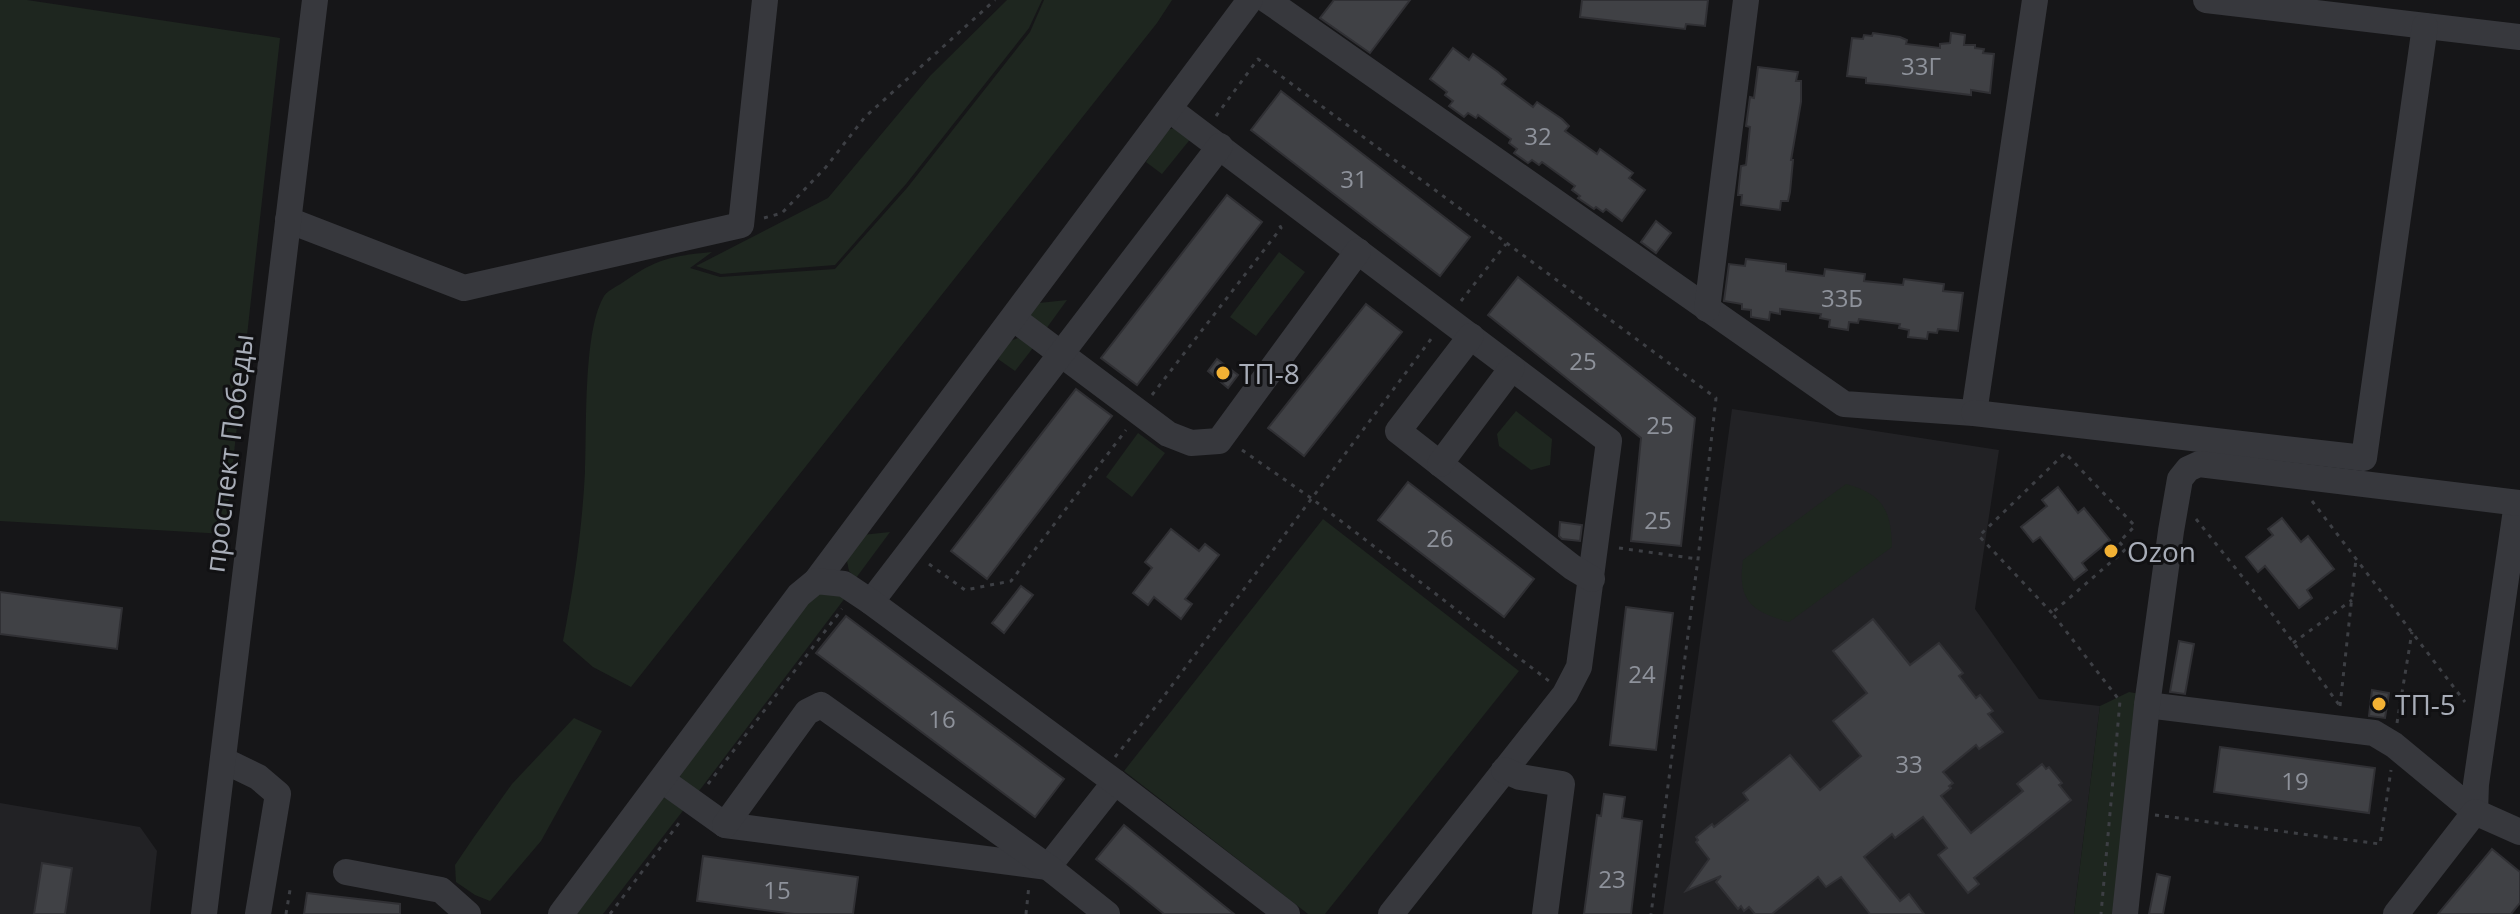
<svg xmlns="http://www.w3.org/2000/svg" width="2520" height="914" font-family="'Open Sans',sans-serif">
	<rect width="100%" height="100%" fill="#161618"/>
	<g fill="#222225">
		<path d="M1732,409L1999,450L1975,609L2039,699L2100,706L2074,914H1663Z"/>
		<path d="M0,803L140,827L157,851L150,914H0Z"/>
	</g>
	<g fill="#1e261f">
		<path d="M0,0H27L280,38L225,534L0,521Z"/>
		<path d="M1007,0H1042L1029,28L906,184L835,265L721,274L696,266L828,198L930,76Z"/>
		<path d="M1044,0H1172L1157,23L631,687L593,667L563,641C574,585 582,530 585,472C587,429 583,334 603,298C606,291 616,287 622,283C656,259 671,256 712,252L690,268L720,277L835,269L907,188L1030,32Z"/>
		<path d="M1179,127L1192,137L1162,174L1146,162L1166,130Z"/>
		<path d="M1279,252L1305,272L1256,336L1230,317Z"/>
		<path d="M1067,300L1043,333L1031,325V314L1039,303Z"/>
		<path d="M1018,338L1036,344L1015,371L998,359L1010,341Z"/>
		<path d="M1516,411L1552,439L1550,465L1531,470L1499,446L1497,434Z"/>
		<path d="M1138,433L1165,453L1132,497L1106,477Z"/>
		<path d="M1846,484C1883,494 1891,510 1892,547L1789,622C1752,612 1737,601 1743,560Z"/>
		<path d="M1323,519L1519,671L1325,914H1308L1124,771Z"/>
		<path d="M890,532L856,578L849,571L846,556L862,535Z"/>
		<path d="M828,591L845,598L696,795L682,784L680,776L808,598Z"/>
		<path d="M2129,692L2140,694L2113,914H2074L2100,706Z"/>
		<path d="M574,718L602,731L541,841L490,901L475,895L456,882L455,865L474,837L512,784Z"/>
		<path d="M664,798L672,799L685,808L603,914H570L655,802Z"/>
	</g>
	<g fill="#404145" stroke="#303034" stroke-width="2">
		<path d="M1334,0H1410L1370,53L1320,18Z"/>
		<path d="M1582,0H1708L1705,26L1686,24L1685,29L1580,17Z"/>
		<path d="M1873,33L1900,37L1907,40L1906,44L1940,48V44L1950,43L1951,33L1965,35L1964,45H1975V48L1984,49L1983,53L1994,54L1990,93L1971,90V95L1887,85L1866,83V78L1847,76L1852,38L1863,39L1864,35L1872,36Z"/>
		<path d="M1453,48L1469,60L1473,54L1498,72L1506,79L1502,84L1533,107L1537,102L1562,119L1569,126L1565,131L1597,154L1600,149L1633,173L1629,178L1645,190L1622,221L1606,209L1603,212L1596,207L1594,209L1578,198L1580,196L1572,190L1575,186L1542,162L1539,165L1532,160L1528,163L1514,153L1517,149L1509,143L1511,139L1478,115L1476,118L1468,113L1464,117L1449,106L1453,101L1445,95L1447,92L1430,79Z"/>
		<path d="M1758,67L1798,72L1796,81H1801V102L1791,160H1793L1790,192L1788,201H1781L1780,210L1741,205L1742,195H1738L1741,166L1746,165L1750,127L1746,126L1750,97L1754,98Z"/>
		<path d="M1281,91L1470,237L1440,276L1251,130Z"/>
		<path d="M1227,195L1262,222L1137,385L1101,358Z"/>
		<path d="M1656,221L1671,233L1656,253L1641,242Z"/>
		<path d="M1746,259L1786,264V271L1824,276L1825,269L1865,274L1864,281L1903,285L1904,279L1944,284L1943,291L1963,293L1958,331L1938,329L1937,333L1928,332L1927,339L1908,337L1909,330L1899,328L1900,324L1859,319L1858,323L1849,322L1848,330L1829,327L1830,320L1820,318L1821,314L1780,309V314L1770,312L1769,320L1751,317V310L1742,309V304L1724,301L1729,264L1745,266Z"/>
		<path d="M1518,277L1695,418L1681,546L1631,541L1641,438L1488,315Z"/>
		<path d="M1366,304L1402,332L1304,456L1268,428Z"/>
		<path d="M1217,359L1238,375L1228,388L1208,371Z"/>
		<path d="M1076,389L1112,416L987,579L951,551Z"/>
		<path d="M1408,482L1534,579L1504,617L1378,520Z"/>
		<path d="M2058,487L2078,513L2084,508L2110,540L2082,563L2087,570L2074,580L2040,537L2033,542L2021,527L2047,506L2042,500Z"/>
		<path d="M2282,518L2301,542L2308,536L2334,569L2307,590L2312,598L2299,608L2265,566L2258,572L2246,557L2273,535L2268,529Z"/>
		<path d="M1560,522L1582,525L1580,541L1562,539L1559,536Z"/>
		<path d="M1171,529L1199,551L1205,544L1219,555L1185,599L1192,604L1181,619L1154,597L1148,605L1133,593L1152,568L1145,562Z"/>
		<path d="M1021,586L1033,595L1004,633L992,623Z"/>
		<path d="M0,592L122,608L117,649L0,634Z"/>
		<path d="M1626,607L1673,613L1656,750L1610,745Z"/>
		<path d="M846,616L1064,779L1035,817L816,653Z"/>
		<path d="M1873,619L1910,665L1939,643L1963,673L1959,676L1976,698L1980,695L1993,711L1988,714L2003,732L1979,749L1976,745L1943,772L1953,783L1949,786L1951,788L1941,796L1971,833L2023,791L2017,784L2042,764L2046,769L2049,767L2062,783L2059,785L2071,800L1974,878L1979,884L1968,893L1938,855L1947,848L1923,817L1895,838L1892,834L1864,857L1900,901L1909,894L1924,914H1870L1841,877L1826,887L1818,877L1772,914H1755L1749,907L1744,911L1741,906L1738,909L1716,882L1721,876L1686,891L1709,859L1696,842L1698,840L1696,837L1712,824L1714,827L1748,800L1743,793L1790,755L1820,790L1861,756L1833,721L1867,693L1833,651Z"/>
		<path d="M2179,641L2194,644L2185,694L2170,692Z"/>
		<path d="M2372,690L2389,693L2385,718L2369,716Z"/>
		<path d="M2220,747L2375,768L2369,813L2214,792Z"/>
		<path d="M1604,794L1625,797L1622,818L1642,821L1631,914H1584L1597,815L1601,816Z"/>
		<path d="M1124,825L1234,914H1164L1131,887L1096,859Z"/>
		<path d="M2492,849L2520,872V903L2511,914H2438Z"/>
		<path d="M703,856L858,877L853,914H794L697,901Z"/>
		<path d="M42,863L72,868L65,914H34Z"/>
		<path d="M2157,874L2170,877L2163,914H2149Z"/>
		<path d="M307,893L400,904V914H304Z"/>
	</g>
	<g fill="none" stroke-linecap="round" stroke-linejoin="round">
		<g stroke="#3d3f44" stroke-width="3" stroke-dasharray="4 6" stroke-linecap="butt">
			<path d="M1216,116L1258,59L1716,398L1698,559L1651,914"/>
			<path d="M764,218L782,213L826,167L865,117L995,0"/>
			<path d="M1461,301L1506,244"/>
			<path d="M1152,395L1281,228L1277,220"/>
			<path d="M1242,450L1311,498L1549,681"/>
			<path d="M2312,501L2465,702"/>
			<path d="M2196,519L2273,615L2340,706"/>
			<path d="M1619,548L1698,559"/>
			<path d="M929,564L965,590L1011,581L1126,430"/>
			<path d="M2052,613L1979,536L2065,453L2135,526L2119,542L2126,549L2052,613L2120,701L2101,914"/>
			<path d="M2293,643L2352,600"/>
			<path d="M2340,706L2356,559"/>
			<path d="M2397,723L2412,632"/>
			<path d="M1115,757L1161,700L1434,335"/>
			<path d="M708,784L842,609"/>
			<path d="M2155,815L2380,844L2391,770"/>
			<path d="M286,914L290,890"/>
			<path d="M610,914L682,819"/>
			<path d="M1026,914L1029,885"/>
		</g>
		<g stroke="#37383d" stroke-width="26">
			<path d="M1267,0L1844,404L1974,413L2035,0"/>
			<path d="M2206,0L2520,37"/>
			<path d="M1169,109L1609,441L1579,667L1565,694L1391,914"/>
			<path d="M288,220L464,288L741,225L765,0"/>
			<path d="M1707,309L1746,0"/>
			<path d="M1013,318L1168,434L1191,443L1219,441L1358,251"/>
			<path d="M1471,336L1398,431L1572,567L1592,579"/>
			<path d="M1974,413L2364,458L2425,26"/>
			<path d="M1440,464L1512,368"/>
			<path d="M816,581L1250,0"/>
			<path d="M871,602L1220,146"/>
			<path d="M2147,705L2374,733L2394,745L2475,812L2476,784L2517,503"/>
			<path d="M223,760L258,777L278,794L258,914"/>
			<path d="M1504,770L1520,777L1562,784L1545,914"/>
			<path d="M662,780L725,825L1048,867L1115,782"/>
			<path d="M725,825L807,712L821,705L1048,867L1107,914"/>
			<path d="M346,872L441,890L468,914"/>
			<path d="M204,914L315,0"/>
			<path d="M561,914L799,595L816,581L844,584L871,602L1115,782L1287,914"/>
			<path d="M2125,914L2147,705L2171,531L2180,479L2188,469L2199,464L2520,503"/>
			<path d="M2396,914L2475,812L2520,832"/>
		</g>
	</g>
	<g fill="#f2b134" stroke="#111113" stroke-width="3">
		<circle cx="1223" cy="373" r="8"/>
		<circle cx="2111" cy="551" r="8"/>
		<circle cx="2379" cy="704" r="8"/>
	</g>
	<g text-anchor="middle" dominant-baseline="central" stroke-width="6" stroke-linejoin="round" paint-order="stroke">
		<g font-size="24" fill="#8e929b">
			<text x="1921" y="65">33Г</text>
			<text x="1538" y="135">32</text>
			<text x="1354" y="178">31</text>
			<text x="1842" y="297">33Б</text>
			<text x="1583" y="360">25</text>
			<text x="1660" y="424">25</text>
			<text x="1658" y="519">25</text>
			<text x="1440" y="537">26</text>
			<text x="1642" y="673">24</text>
			<text x="942" y="718">16</text>
			<text x="1909" y="763">33</text>
			<text x="2295" y="780">19</text>
			<text x="1612" y="878">23</text>
			<text x="777" y="889">15</text>
		</g>
		<g font-size="28" fill="#a8adb8" stroke="#111113" text-anchor="start">
			<text x="1239" y="373">ТП-8</text>
			<text x="2127" y="551">Ozon</text>
			<text x="2395" y="704">ТП-5</text>
		</g>
		<g font-size="28" fill="#a8adb8" stroke="#111113">
			<text transform="translate(228 453) rotate(-83)">проспект Победы</text>
		</g>
	</g>
</svg>
